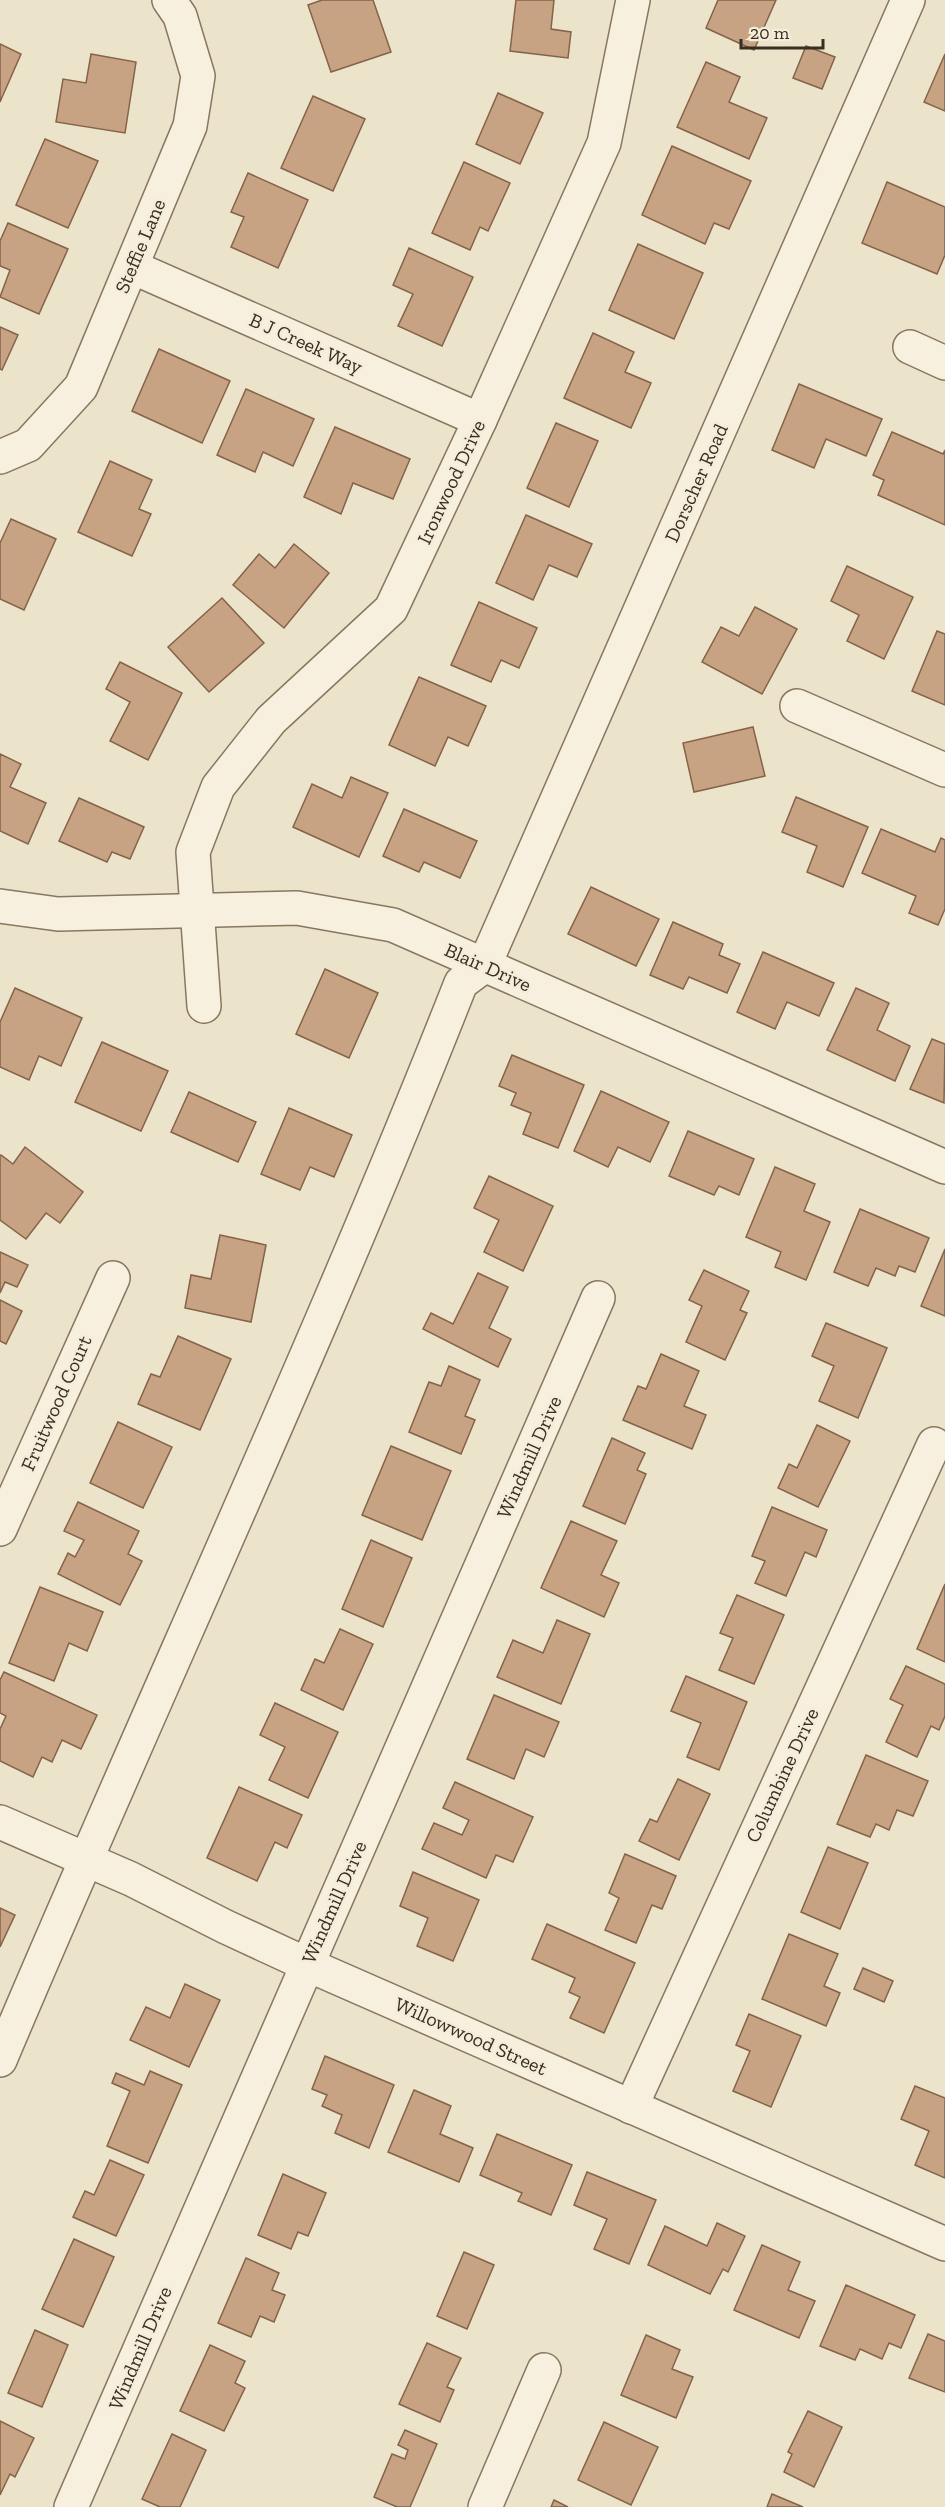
<svg xmlns="http://www.w3.org/2000/svg" width="945" height="2507" font-family="'Zilla Slab',serif">
	<rect width="100%" height="100%" fill="#ece3cb"/>
	<g fill="#c7a384" stroke="#856348" stroke-width="1.5">
		<path d="M322,0H373L391,52L331,72L308,5Z"/>
		<path d="M516,0H554L551,29L571,32L568,58L510,51Z"/>
		<path d="M718,0H776L754,50L706,28Z"/>
		<path d="M0,44L21,54L0,102Z"/>
		<path d="M806,46L835,57L822,89L793,78Z"/>
		<path d="M91,54L136,62L125,133L56,122L63,79L86,83Z"/>
		<path d="M945,54V111L924,102Z"/>
		<path d="M706,62L740,77L729,102L767,118L749,159L677,127Z"/>
		<path d="M498,93L543,113L520,164L476,144Z"/>
		<path d="M313,96L365,119L333,191L281,168Z"/>
		<path d="M45,139L98,161L68,228L16,205Z"/>
		<path d="M672,146L751,181L729,229L714,223L705,244L642,215Z"/>
		<path d="M464,162L510,183L488,231L480,227L470,250L432,233Z"/>
		<path d="M248,173L308,200L278,268L231,247L244,217L231,212Z"/>
		<path d="M887,182L945,207V255L937,274L862,243Z"/>
		<path d="M8,223L68,249L39,314L0,297L10,270L0,266V241Z"/>
		<path d="M638,244L703,273L674,339L609,310Z"/>
		<path d="M409,248L473,277L442,346L398,326L413,294L393,285Z"/>
		<path d="M0,327L18,335L2,370L0,369Z"/>
		<path d="M593,333L634,352L625,372L651,383L631,428L564,398Z"/>
		<path d="M159,349L230,381L202,443L132,411Z"/>
		<path d="M799,384L882,419L866,456L826,439L814,468L772,450Z"/>
		<path d="M246,389L314,419L293,466L263,452L255,472L217,455Z"/>
		<path d="M556,423L598,441L569,507L527,488Z"/>
		<path d="M335,427L410,459L393,499L353,483L341,514L304,497Z"/>
		<path d="M892,432L943,454L945,450V525L878,495L884,480L873,475Z"/>
		<path d="M110,461L152,480L139,509L151,514L132,556L78,532Z"/>
		<path d="M526,515L592,544L577,577L549,565L533,600L496,583Z"/>
		<path d="M11,519L56,539L24,610L0,599V543Z"/>
		<path d="M294,544L329,573L284,628L233,585L259,554L275,568Z"/>
		<path d="M847,566L913,597L884,659L847,641L859,615L831,601Z"/>
		<path d="M222,598L264,643L209,692L168,647Z"/>
		<path d="M479,602L537,628L519,668L501,660L491,682L451,665Z"/>
		<path d="M755,607L797,629L762,694L702,662L721,627L739,636Z"/>
		<path d="M937,631L945,634V705L912,691Z"/>
		<path d="M120,662L182,693L148,760L110,741L130,702L106,689Z"/>
		<path d="M419,677L486,706L468,746L448,737L435,766L389,745Z"/>
		<path d="M753,727L765,776L694,792L683,743Z"/>
		<path d="M0,754L21,764L10,787L46,803L28,844L0,831Z"/>
		<path d="M351,777L388,793L359,857L293,827L312,784L342,798Z"/>
		<path d="M796,797L868,827L843,887L807,872L817,846L782,832Z"/>
		<path d="M79,798L144,827L130,859L112,852L107,862L59,841Z"/>
		<path d="M404,809L477,841L460,878L424,862L419,872L383,856Z"/>
		<path d="M881,829L935,852L941,838L945,840V909L938,925L909,913L916,896L862,873Z"/>
		<path d="M591,887L659,919L636,966L568,934Z"/>
		<path d="M673,922L723,944L719,955L740,964L727,993L689,977L683,989L650,975Z"/>
		<path d="M763,952L834,983L819,1016L787,1002L775,1029L737,1012Z"/>
		<path d="M325,969L378,993L349,1058L296,1034Z"/>
		<path d="M15,988L82,1018L61,1066L39,1056L29,1080L0,1067V1022Z"/>
		<path d="M856,988L889,1003L877,1030L910,1046L895,1081L827,1050Z"/>
		<path d="M932,1039L945,1044L944,1103L910,1089Z"/>
		<path d="M102,1042L168,1071L141,1131L75,1102Z"/>
		<path d="M512,1055L584,1085L558,1148L523,1134L531,1113L511,1105L516,1093L499,1086Z"/>
		<path d="M601,1091L669,1122L650,1162L618,1147L608,1167L574,1151Z"/>
		<path d="M189,1092L256,1122L238,1162L171,1132Z"/>
		<path d="M289,1108L352,1135L334,1177L310,1167L300,1190L261,1174Z"/>
		<path d="M688,1131L754,1159L739,1195L719,1186L714,1195L669,1176Z"/>
		<path d="M25,1147L83,1192L60,1223L46,1213L26,1239L0,1220V1156L1,1155L13,1164Z"/>
		<path d="M775,1167L815,1184L804,1211L830,1222L806,1280L775,1267L781,1252L746,1237Z"/>
		<path d="M489,1176L553,1206L523,1271L484,1252L499,1220L474,1208Z"/>
		<path d="M860,1209L929,1238L915,1272L899,1266L895,1276L876,1268L868,1286L834,1272Z"/>
		<path d="M220,1235L266,1245L251,1322L185,1308L191,1275L211,1279Z"/>
		<path d="M945,1249V1316L921,1306Z"/>
		<path d="M0,1252L28,1265L17,1287L5,1282L0,1293Z"/>
		<path d="M704,1270L749,1291L740,1310L747,1313L725,1360L686,1342L702,1306L689,1300Z"/>
		<path d="M478,1273L508,1287L489,1328L511,1339L498,1367L423,1329L431,1313L453,1324Z"/>
		<path d="M0,1300L22,1311L6,1344L0,1341Z"/>
		<path d="M826,1323L887,1348L858,1418L819,1401L834,1366L812,1356Z"/>
		<path d="M178,1336L231,1359L200,1430L138,1404L151,1374L160,1377Z"/>
		<path d="M661,1354L699,1371L684,1406L706,1415L692,1449L623,1420L638,1386L646,1389Z"/>
		<path d="M449,1366L480,1380L465,1416L475,1420L461,1454L409,1432L429,1382L441,1386Z"/>
		<path d="M118,1422L172,1447L143,1508L90,1483Z"/>
		<path d="M817,1425L850,1441L818,1507L778,1488L789,1464L797,1468Z"/>
		<path d="M612,1438L645,1453L637,1470L646,1474L625,1524L583,1506Z"/>
		<path d="M391,1446L451,1471L422,1540L362,1515Z"/>
		<path d="M78,1502L139,1531L128,1554L142,1561L120,1605L58,1574L68,1553L75,1557L84,1540L64,1531Z"/>
		<path d="M772,1507L827,1530L816,1557L805,1552L786,1596L755,1583L765,1561L752,1556Z"/>
		<path d="M571,1521L617,1541L601,1575L619,1583L604,1617L541,1588Z"/>
		<path d="M371,1540L412,1558L383,1627L342,1609Z"/>
		<path d="M945,1584V1662L917,1649Z"/>
		<path d="M40,1587L103,1612L87,1651L69,1643L54,1681L9,1663Z"/>
		<path d="M737,1595L784,1615L754,1684L719,1670L733,1638L720,1633Z"/>
		<path d="M557,1620L590,1634L561,1704L497,1677L513,1640L543,1653Z"/>
		<path d="M340,1629L373,1644L343,1710L301,1690L315,1659L324,1663Z"/>
		<path d="M906,1666L945,1684V1716L939,1730L931,1726L917,1757L886,1742L903,1705L890,1699Z"/>
		<path d="M4,1672L97,1715L81,1749L62,1740L52,1762L42,1757L33,1777L0,1761V1729L6,1716L0,1713V1680Z"/>
		<path d="M686,1676L747,1702L719,1770L687,1757L701,1723L671,1711Z"/>
		<path d="M494,1695L559,1722L544,1757L526,1749L514,1779L467,1759Z"/>
		<path d="M275,1703L338,1732L308,1798L269,1780L285,1747L260,1735Z"/>
		<path d="M866,1755L928,1781L913,1816L897,1810L889,1830L876,1824L870,1837L837,1824Z"/>
		<path d="M678,1779L710,1794L679,1860L639,1841L650,1819L657,1822Z"/>
		<path d="M455,1782L533,1817L513,1862L496,1855L486,1878L422,1849L434,1823L462,1835L469,1820L443,1808Z"/>
		<path d="M239,1787L302,1815L287,1848L275,1842L257,1881L207,1858Z"/>
		<path d="M828,1847L868,1863L840,1929L801,1912Z"/>
		<path d="M625,1854L676,1876L662,1909L652,1905L636,1943L605,1930L619,1898L609,1893Z"/>
		<path d="M413,1872L479,1900L453,1961L417,1946L428,1918L400,1906Z"/>
		<path d="M0,1908L15,1915L0,1947Z"/>
		<path d="M547,1924L635,1963L604,2033L570,2018L580,1997L569,1992L575,1978L532,1959Z"/>
		<path d="M789,1934L838,1954L824,1986L840,1993L826,2026L762,1999Z"/>
		<path d="M863,1968L893,1981L884,2002L854,1989Z"/>
		<path d="M185,1984L220,2000L189,2067L130,2040L146,2007L170,2018Z"/>
		<path d="M749,2014L801,2036L771,2107L733,2091L750,2051L736,2045Z"/>
		<path d="M325,2056L394,2085L369,2148L335,2133L342,2115L322,2106L327,2095L312,2089Z"/>
		<path d="M150,2071L182,2085L148,2163L107,2146L130,2091L112,2083L116,2073L144,2085Z"/>
		<path d="M915,2086L945,2098V2178L915,2165L929,2131L901,2119Z"/>
		<path d="M414,2090L451,2106L440,2134L473,2148L459,2182L388,2152Z"/>
		<path d="M497,2134L572,2165L551,2215L518,2201L522,2193L480,2175Z"/>
		<path d="M110,2160L144,2175L116,2236L73,2217L85,2191L94,2195Z"/>
		<path d="M587,2172L656,2200L629,2264L594,2249L607,2219L574,2205Z"/>
		<path d="M283,2174L326,2193L308,2236L298,2232L291,2249L258,2235Z"/>
		<path d="M717,2223L745,2236L728,2272L723,2269L710,2294L648,2265L665,2226L707,2246Z"/>
		<path d="M74,2239L114,2257L83,2327L42,2309Z"/>
		<path d="M762,2245L800,2262L788,2290L815,2301L799,2338L734,2310Z"/>
		<path d="M464,2252L494,2265L467,2329L437,2316Z"/>
		<path d="M246,2258L279,2273L272,2290L285,2295L274,2322L260,2316L251,2337L218,2323Z"/>
		<path d="M846,2285L915,2315L901,2348L889,2343L882,2359L860,2349L855,2360L820,2346Z"/>
		<path d="M35,2330L68,2345L42,2407L8,2393Z"/>
		<path d="M928,2334L945,2341V2392L909,2378Z"/>
		<path d="M646,2335L680,2350L672,2369L693,2377L676,2418L621,2395Z"/>
		<path d="M427,2343L461,2358L447,2387L454,2390L440,2422L399,2404Z"/>
		<path d="M210,2345L245,2361L235,2383L245,2388L224,2431L180,2411Z"/>
		<path d="M808,2411L842,2427L814,2487L784,2472L792,2454L788,2452Z"/>
		<path d="M0,2421L34,2438L15,2477L10,2474L0,2495Z"/>
		<path d="M604,2422L658,2447L631,2505L578,2480Z"/>
		<path d="M405,2430L437,2444L410,2507H397L374,2497L392,2454L405,2459L408,2450L398,2445Z"/>
		<path d="M172,2434L206,2450L180,2507H160L142,2499Z"/>
		<path d="M772,2494L803,2507H767Z"/>
		<path d="M554,2500L568,2507H551Z"/>
	</g>
	<g fill="none" stroke-linecap="round" stroke-linejoin="round">
		<defs>
			<g id="minor">
				<path d="M132,267L480,420"/>
				<path d="M910,347L945,363"/>
				<path d="M0,457L28,445L81,387L190,126L198,76L180,16L169,0"/>
				<path d="M797,706L945,770"/>
				<path d="M0,906L58,914L297,908L393,925L945,1167"/>
				<path d="M484,966L908,0"/>
				<path d="M204,1006L193,852L218,787L271,720L391,609L480,420L604,143L633,0"/>
				<path d="M0,1529L113,1278"/>
				<path d="M0,1822L131,1879L226,1927L306,1964L945,2244"/>
				<path d="M0,2060C152,1700 318,1346 461,983L484,966"/>
				<path d="M631,2107L934,1444"/>
				<path d="M71,2507L598,1298"/>
				<path d="M485,2507L544,2370"/>
			</g>
		</defs>
		<use href="#minor" stroke="#877760" stroke-width="36"/>
		<use href="#minor" stroke="#f7f0de" stroke-width="33"/>
	</g>
	<g text-anchor="middle" dominant-baseline="central" stroke-width="5" stroke-linejoin="round" paint-order="stroke">
		<g font-size="20" fill="#392e22" stroke="#f4edda">
			<text transform="translate(140 246) rotate(-67)">Steffie Lane</text>
			<text transform="translate(306 343) rotate(24)">B J Creek Way</text>
			<text transform="translate(451 482) rotate(-65)">Ironwood Drive</text>
			<text transform="translate(696 483) rotate(-66)">Dorscher Road</text>
			<text transform="translate(488 967) rotate(24)">Blair Drive</text>
			<text transform="translate(56 1403) rotate(-66)">Fruitwood Court</text>
			<text transform="translate(529 1457) rotate(-66)">Windmill Drive</text>
			<text transform="translate(782 1775) rotate(-65)">Columbine Drive</text>
			<text transform="translate(334 1902) rotate(-66)">Windmill Drive</text>
			<text transform="translate(471 2036) rotate(24)">Willowwood Street</text>
			<text transform="translate(140 2348) rotate(-67)">Windmill Drive</text>
		</g>
	</g>
	<path d="M741 39v9h82v-9" fill="none" stroke="#392e22" stroke-width="3"/>
	<text x="750" y="39" font-size="18" fill="#392e22" stroke="#f4edda" stroke-width="4.5" paint-order="stroke">20 m</text>
</svg>
